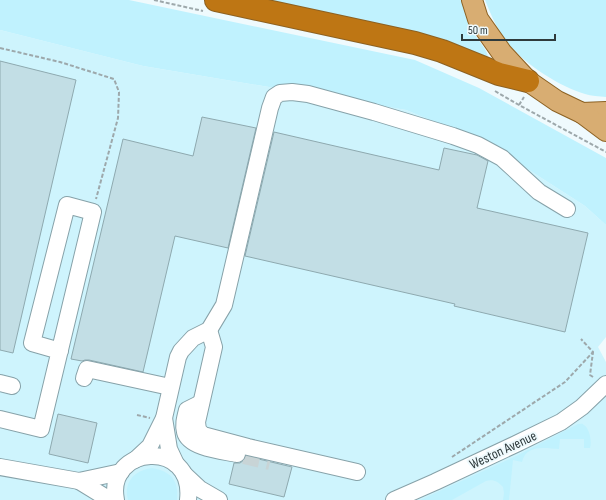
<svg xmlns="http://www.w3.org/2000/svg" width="606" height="500" font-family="'Sofia Sans Condensed',sans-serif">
	<rect width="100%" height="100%" fill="#effafd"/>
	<path fill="#cef4fd" d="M0,30L143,66L406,110L490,145L585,206L606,225V337L598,347L606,362V500H0Z"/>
	<g fill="#c0f2fe">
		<path d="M0,0H129L415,60L479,88L606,158V225L585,206L490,145L406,110L143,66L0,30Z"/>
		<path d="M262,0H462C465,11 469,22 474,33C478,41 488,50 488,58Z"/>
		<path d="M485,0H606V97C599,96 591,96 585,94C559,87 516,59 503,36C495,25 490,12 485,0Z"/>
		<path d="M578,424C581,424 582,423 584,425C590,429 592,442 590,448H584V439H560L559,449C545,448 526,444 522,462L513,460L509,500H503L504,493L503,487C498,482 494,479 486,481L452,500H420L518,455Z"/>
		<path d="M152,468C171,471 179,481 177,500H128C123,482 135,470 152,468Z"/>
	</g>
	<g fill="#c2dee5" stroke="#8ea9af">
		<path d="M0,61L76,80L13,353L0,350Z"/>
		<path d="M202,117L256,128L228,248L175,236L143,372L89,360H85L82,361L71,359L123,139L193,156Z"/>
		<path d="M274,132L439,170L444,148L477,155L488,161L477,208L588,233L565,332L454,306L455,304L245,256Z"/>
		<path d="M58,414L97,423L88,463L49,454Z"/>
		<path d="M246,456L292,467L284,497L229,484L234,463H240L244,460Z"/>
	</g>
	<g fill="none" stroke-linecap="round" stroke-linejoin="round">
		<path stroke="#c8d4d6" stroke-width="16" stroke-dasharray="16 8" stroke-linecap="butt" d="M244,456L270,462"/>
		<defs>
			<g id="minor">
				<path d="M209,330L214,347L197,422L198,430L203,435L248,447L357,472"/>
				<path d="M84,378L87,369L170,387"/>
				<path d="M0,383L12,386"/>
				<path d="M201,403L187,410C185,418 183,425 185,432C189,448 223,451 237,454"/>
				<path d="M164,418L169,449L176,464"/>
				<path d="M0,419L41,429L93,212L67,205L32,343L60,351"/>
				<path d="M135,460L150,446L164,418L178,357L181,351L193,338L209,330L224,305L270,108L274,97L280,93L292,92L308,94L374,112L453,136L478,145L502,158L539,192L567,209"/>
				<path d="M0,467L79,481L121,472"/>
				<path d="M184,474L200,489L219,500"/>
				<path d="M79,481L110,500"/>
				<path d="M116,500C105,445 195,438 188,500"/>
				<path d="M394,500L435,482L516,444L561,422L582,407L606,384"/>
			</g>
			<g id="major">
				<path d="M472,0L478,19L502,53L528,81L557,101L582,113L606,112"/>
				<path d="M582,113L606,131"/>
			</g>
			<path id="highway" d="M216,0L415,43L442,51L499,74L528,81"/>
		</defs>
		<use href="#minor" stroke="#87a2a9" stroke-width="18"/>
		<use href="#major" stroke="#8c6122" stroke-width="22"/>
		<use href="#highway" stroke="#8c6122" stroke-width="24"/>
		<g stroke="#9da8ab" stroke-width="2" stroke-dasharray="4 2" stroke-linecap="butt">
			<path d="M154,0L203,11"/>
			<path d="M0,48L60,62L114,79L119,92L118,118L96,199"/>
			<path d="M495,91L519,105L606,152"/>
			<path d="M519,105L524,97"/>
			<path d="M593,377L590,375L593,352"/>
			<path d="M137,415L150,418"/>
			<path d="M452,457L565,382L593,352L581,339"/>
		</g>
		<use href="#minor" stroke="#fff" stroke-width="16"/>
		<use href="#major" stroke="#d8ad72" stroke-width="20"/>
		<use href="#highway" stroke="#be7614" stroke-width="22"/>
	</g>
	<g text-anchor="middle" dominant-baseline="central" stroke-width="4" stroke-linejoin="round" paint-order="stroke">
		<g font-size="14" fill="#2e3a3c" stroke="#effafd">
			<text transform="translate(503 450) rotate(-25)">Weston Avenue</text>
		</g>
	</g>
	<path d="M462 34v6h93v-6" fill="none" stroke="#2e3a3c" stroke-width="2"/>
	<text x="468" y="34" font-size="12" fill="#2e3a3c" stroke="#effafd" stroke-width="3" paint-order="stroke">50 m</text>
</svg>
